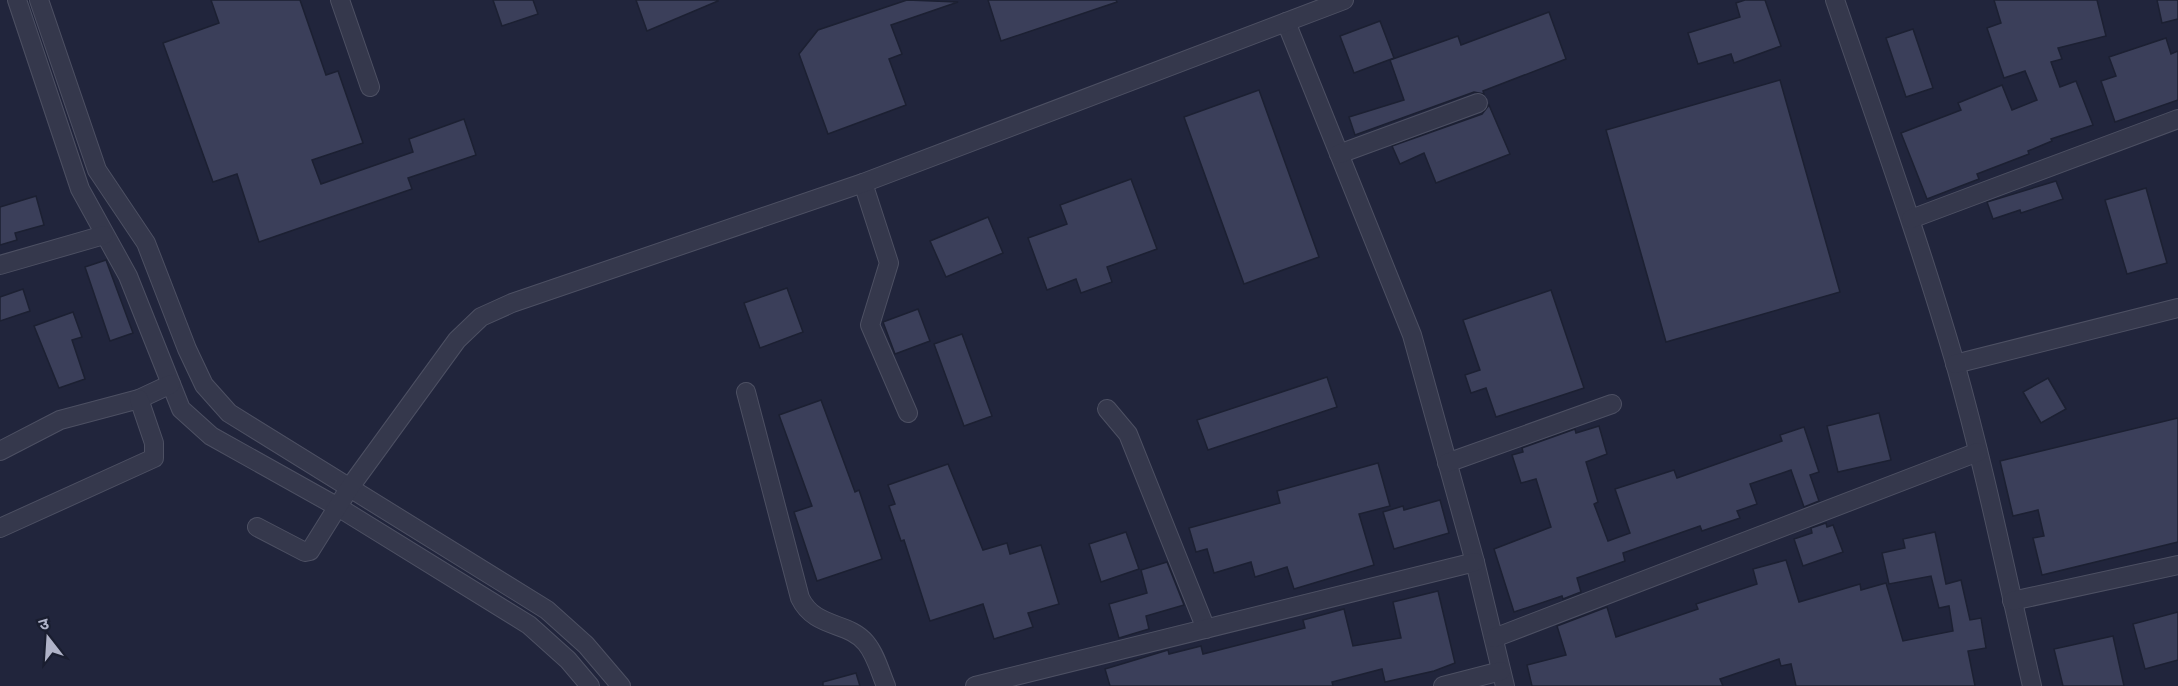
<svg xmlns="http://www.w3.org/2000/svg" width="2178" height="686" font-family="'Work Sans','Noto Sans Devanagari',sans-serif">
	<rect width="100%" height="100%" fill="#21253c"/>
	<g fill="#3b3f5a" stroke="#1c2032" stroke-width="1.5">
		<path d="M211,0H300L326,75L338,71L363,143L312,160L321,184L413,152L409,139L464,119L476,155L408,178L412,189L259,242L237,174L213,182L163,43L219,23Z"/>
		<path d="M493,0H533L538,14L502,26Z"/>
		<path d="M636,0H718V1L647,31Z"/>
		<path d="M907,0L958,2L891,25L902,54L889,59L906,105L828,134L799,54L818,30Z"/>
		<path d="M988,0H1116L1117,2L1001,41Z"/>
		<path d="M1745,0H1765L1781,46L1734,63L1731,54L1698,64L1688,33L1740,17L1736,3Z"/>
		<path d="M1994,0H2097L2106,36L2058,48L2062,59L2051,62L2060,87L2076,81L2093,125L2051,139L2052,141L2028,151L2029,154L1977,174L1979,179L1927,199L1901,133L1961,110L1958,103L2002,85L2012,110L2037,100L2025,71L2004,78L1987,28L2001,23Z"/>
		<path d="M2157,0H2178V19L2162,23Z"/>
		<path d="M1549,12L1566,59L1483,91L1484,94L1474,92L1355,135L1349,117L1404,100L1390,60L1458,36L1461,45Z"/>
		<path d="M1380,21L1394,58L1354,73L1340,36Z"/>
		<path d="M1913,29L1933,88L1906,97L1886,38Z"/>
		<path d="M2166,38L2171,54L2178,51V100L2115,122L2101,81L2116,76L2109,57Z"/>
		<path d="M1780,80L1840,292L1666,342L1606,130Z"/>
		<path d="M1259,90L1319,257L1244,284L1184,117Z"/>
		<path d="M1489,105L1510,154L1436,183L1424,153L1400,164L1392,146L1482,114Z"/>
		<path d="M1131,179L1157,249L1107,267L1112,282L1081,293L1076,279L1047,290L1028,238L1067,224L1060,205Z"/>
		<path d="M2056,181L2063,199L2021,213L2020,210L1993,219L1987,202Z"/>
		<path d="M2146,188L2167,263L2127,274L2105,200Z"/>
		<path d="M36,196L44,225L15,233L17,240L0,245V207Z"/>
		<path d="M988,217L1003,253L946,277L930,241Z"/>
		<path d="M106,260L133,333L110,341L85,267Z"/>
		<path d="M787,288L803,332L760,348L744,303Z"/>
		<path d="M23,289L30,311L0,321V297Z"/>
		<path d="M1551,290L1584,388L1496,417L1486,388L1471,393L1465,375L1480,370L1463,320Z"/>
		<path d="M918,309L930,341L895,354L883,322Z"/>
		<path d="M73,312L82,337L72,340L85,379L59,388L34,326Z"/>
		<path d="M962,334L992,416L964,426L934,344Z"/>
		<path d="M1327,377L1337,407L1208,450L1197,420Z"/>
		<path d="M2048,378L2066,409L2041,423L2023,392Z"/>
		<path d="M821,400L855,492L859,490L882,559L817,581L794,512L812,506L779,415Z"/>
		<path d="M1879,413L1891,460L1838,472L1827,426Z"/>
		<path d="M2178,418V542L2042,575L2033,538L2044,536L2038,510L2013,516L2000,461Z"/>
		<path d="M1599,426L1607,454L1586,462L1598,502L1594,504L1608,541L1630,533L1615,489L1674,470L1677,478L1782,441L1780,435L1804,427L1819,472L1810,475L1819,501L1804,507L1791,470L1750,484L1757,504L1737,511L1740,518L1702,531L1700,526L1623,553L1625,561L1577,578L1581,592L1563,599L1562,596L1514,612L1494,549L1551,527L1536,479L1521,483L1512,455L1523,452L1522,448L1575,429L1576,433Z"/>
		<path d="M1378,463L1390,506L1359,514L1374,565L1294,589L1287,567L1255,577L1251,562L1214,573L1207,549L1196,552L1189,528L1280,503L1277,491Z"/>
		<path d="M948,464L983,550L1007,543L1010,554L1041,545L1059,604L1028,613L1033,627L994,639L983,604L930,621L904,540L901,541L889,506L895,504L888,485Z"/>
		<path d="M1440,500L1449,533L1394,549L1383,512L1403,506L1404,510Z"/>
		<path d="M1826,523L1827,527L1833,525L1843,552L1803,566L1794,539L1812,533L1811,528Z"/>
		<path d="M1126,532L1139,569L1101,582L1089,544Z"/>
		<path d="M1935,532L1946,584L1961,580L1970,620L1981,618L1986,648L1968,651L1975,686H1796L1791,664L1781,666L1779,659L1720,679L1723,686H1532L1527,665L1566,655L1557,626L1607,607L1616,637L1698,609L1696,604L1757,584L1753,569L1786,560L1799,602L1860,584L1861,590L1886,583L1903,641L1953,631L1949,606L1939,608L1931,576L1889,584L1882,553L1905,548L1903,539Z"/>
		<path d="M1167,562L1184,605L1146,616L1149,629L1119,638L1109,604L1147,593L1141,570Z"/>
		<path d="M1438,591L1455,663L1434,671L1385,682L1382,669L1332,682L1333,686H1110L1105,669L1168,650L1169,654L1201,646L1203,654L1305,628L1303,620L1344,609L1353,646L1401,638L1393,602Z"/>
		<path d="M2178,612V660L2145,669L2133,624Z"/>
		<path d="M2113,636L2124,686H2063L2054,649Z"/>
		<path d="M856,673L860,686H823V682Z"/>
	</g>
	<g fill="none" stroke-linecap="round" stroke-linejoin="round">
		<defs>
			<g id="minor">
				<path d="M17,0L80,189L128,276L181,409L211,436L338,507L529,625L568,660L590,686"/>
				<path d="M39,0L97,170L146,243L187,349L204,385L229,413L547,610L586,645L621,686"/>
				<path d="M340,0L370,87"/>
				<path d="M1835,0C1876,120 1919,240 1955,363C1985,469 2007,578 2032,686"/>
				<path d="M1286,22L1412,335L1475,562L1505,686"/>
				<path d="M1339,154L1478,103"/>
				<path d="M863,183L889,263L870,325L908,413"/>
				<path d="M1911,219L2178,119"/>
				<path d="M0,265L104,235"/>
				<path d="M1955,364L2178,308"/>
				<path d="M746,392L800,598C815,629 848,621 866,643C876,655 880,672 886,686"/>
				<path d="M1107,409L1128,434L1206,629"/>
				<path d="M0,451L60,420L139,399L171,384"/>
				<path d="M1447,463L1612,404"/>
				<path d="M257,527L305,552L310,551L350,487L457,340L481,317L512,303L863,183L1344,0"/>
				<path d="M0,528L154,458V443L139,399"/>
				<path d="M2012,601L2178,565"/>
				<path d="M1494,638L1978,452"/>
				<path d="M975,686L1475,562"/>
				<path d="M1443,686L1501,671"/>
			</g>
		</defs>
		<use href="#minor" stroke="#4d5063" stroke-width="20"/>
		<use href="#minor" stroke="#35384c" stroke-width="18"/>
	</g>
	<g transform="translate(48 638) rotate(343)" stroke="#1a1e30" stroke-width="4.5" paint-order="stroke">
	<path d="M0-4.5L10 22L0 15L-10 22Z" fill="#b0b3c8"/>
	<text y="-9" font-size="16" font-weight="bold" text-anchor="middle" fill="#b0b3c8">उ</text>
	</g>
</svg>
